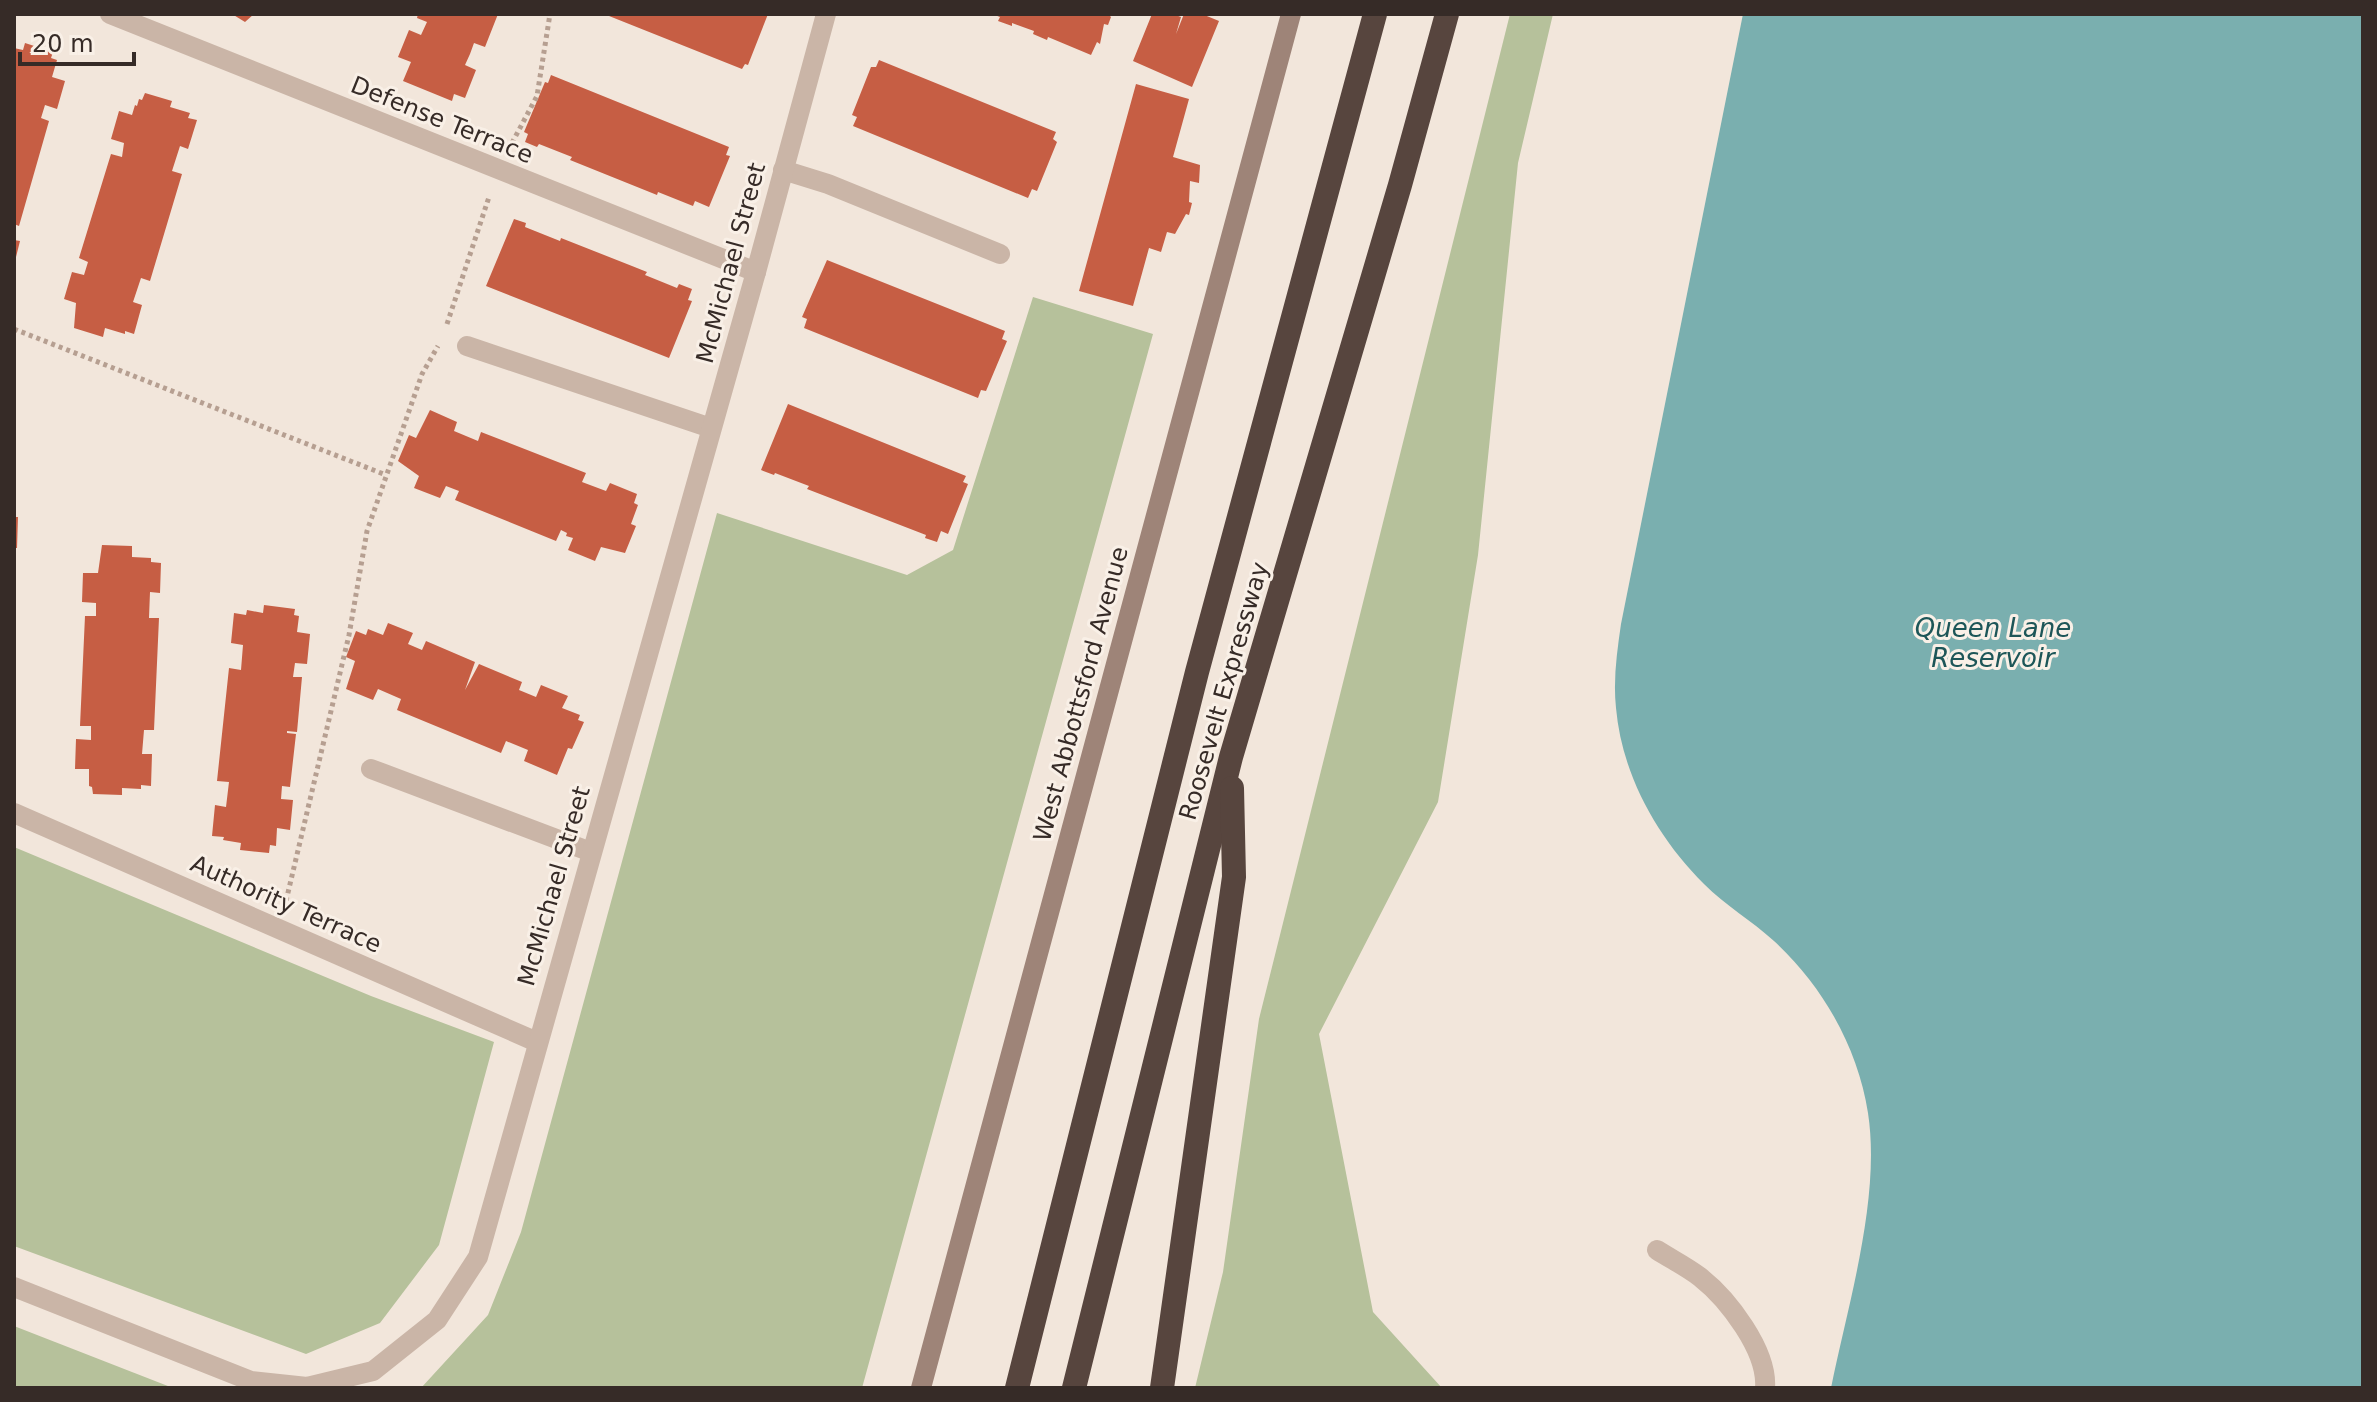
<svg xmlns="http://www.w3.org/2000/svg" width="2377" height="1402" font-family="'DejaVu Sans',sans-serif">
	<rect width="100%" height="100%" fill="#f2e6db"/>
	<g fill="#b6c19b">
		<path d="M1510,14H1553L1518,163L1478,555L1438,802L1319,1034L1373,1312L1442,1388H1195L1223,1272L1259,1019Z"/>
		<path d="M1033,297L1153,334L862,1388H421L488,1315L521,1232L717,513L907,575L953,550Z"/>
		<path d="M14,847L371,996L494,1042L439,1245L380,1323L306,1354L14,1246Z"/>
		<path d="M14,1326L173,1388H14Z"/>
	</g>
	<path fill="#7aafaf" d="M1743,14H2363V1388H1831C1848,1304 1881,1198 1868,1113C1858,1048 1823,986 1774,941C1752,921 1725,905 1704,884C1657,837 1622,775 1616,708C1613,680 1617,652 1621,624Z"/>
	<g fill="#c65e44">
		<path d="M232,14H254L245,22Z"/>
		<path d="M418,14H498L485,47L474,43L470,54L465,65L476,70L465,98L454,94L452,101L403,81L411,62L398,57L409,30L421,35L427,22L417,18Z"/>
		<path d="M604,14H768L748,65L745,64L742,69Z"/>
		<path d="M992,14H1108L1111,17L1108,25L1104,24L1100,44L1097,42L1091,55L1048,37L1047,40L1033,34L1034,31L1012,23V26L998,21L1000,17Z"/>
		<path d="M1152,14H1173L1181,17L1176,34L1184,14H1202L1219,21L1192,87L1133,61Z"/>
		<path d="M25,43L53,52L51,58L57,60L52,77L65,81L57,109L45,105L41,118L49,121L19,226L14,224V48L23,50Z"/>
		<path d="M879,60L1056,132L1053,139L1057,142L1037,191L1032,189L1028,198L853,126L857,117L852,115L871,67H876Z"/>
		<path d="M551,75L729,147L726,155L730,156L709,207L695,201L693,206L658,192L657,195L570,160L572,157L539,144L537,147L525,142L528,134L524,132L545,82L548,83Z"/>
		<path d="M1136,84L1189,99L1173,157L1200,165L1199,183L1190,181L1189,202L1192,203L1189,215L1186,214L1175,234L1167,232L1161,252L1149,248L1133,306L1079,291Z"/>
		<path d="M145,93L172,101L170,107L190,113L188,118L197,120L188,149L180,146L172,171L182,174L150,281L141,278L133,302L142,305L134,334L125,331V334L105,328L103,337L74,328L76,303L64,299L72,272L84,275L88,262L79,258L111,154L122,157L124,143L111,139L119,111L132,115L135,105L137,106L139,99L142,100Z"/>
		<path d="M514,219L526,223L525,227L560,241L561,238L632,266L647,272L645,275L677,288L679,284L692,289L688,300L692,301L669,358L486,286Z"/>
		<path d="M14,240L20,241L15,261H14Z"/>
		<path d="M827,260L1005,331L1002,339L1007,341L986,391L981,390L978,398L804,328L807,319L802,317Z"/>
		<path d="M788,404L966,476L963,482L968,484L948,534L941,531L937,542L925,538L926,535L807,489L809,486L775,473L774,475L761,470Z"/>
		<path d="M430,410L457,422L454,431L478,441L481,432L586,473L582,482L606,491L610,483L637,494L634,503L638,505L631,524L636,526L625,553L601,547L595,561L568,550L573,538L566,536L567,533L561,530L556,541L455,500L459,491L446,486L440,498L414,488L419,476L398,461L409,435L416,438Z"/>
		<path d="M14,517H18L17,548H14Z"/>
		<path d="M102,545L132,546V557L151,558V562L161,563L160,593L150,592L149,618H159L154,730H144L142,754H152L151,786L141,785V789L122,788V795L93,794L92,787L89,786V769H75L76,739L91,740V726H80L85,616H96V603L82,602L83,573H98Z"/>
		<path d="M264,605L295,609L294,615L299,616L297,632L310,634L307,664L295,663L293,677H302L297,732L287,731V733L296,734L290,787L282,786L281,799L293,800L290,830L277,828L276,846L270,845L269,853L240,850L241,843L223,840L224,837L212,836L215,805L226,807L229,782L217,781L229,668L241,670L243,645L231,643L234,613L246,615L247,610L263,613Z"/>
		<path d="M388,623L413,633L408,644L422,650L426,641L475,662L465,690L479,664L522,682L519,690L536,697L541,685L568,696L562,708L580,715L578,720L584,722L572,749L568,748L557,775L524,761L528,750L506,741L501,753L397,710L401,699L378,689L373,700L346,689L355,661L346,657L356,631L366,635L368,629L383,635Z"/>
	</g>
	<g fill="none" stroke-linecap="round" stroke-linejoin="round">
		<g stroke="#b69f91" stroke-width="5" stroke-dasharray="4 4" stroke-linecap="butt">
			<path d="M512,143L537,96L550,14"/>
			<path d="M447,324L489,197"/>
			<path d="M14,329L386,475"/>
			<path d="M286,901L349,635L367,531L422,374L438,346"/>
		</g>
		<g stroke="#cab5a7" stroke-width="20">
			<path d="M783,170L828,184L1000,254"/>
			<path d="M467,346L711,428"/>
			<path d="M371,769L591,852"/>
			<path d="M1657,1250C1671,1259 1687,1267 1700,1277C1728,1299 1768,1351 1765,1388"/>
		</g>
		<g stroke="#cab5a7" stroke-width="20">
			<path d="M110,14L756,272"/>
			<path d="M14,813L537,1042"/>
			<path d="M14,1287L251,1381L307,1387L373,1371L437,1320L478,1257L756,272L826,14"/>
		</g>
		<path stroke="#9e8478" stroke-width="20" d="M921,1388L1291,14"/>
		<g stroke="#57453e" stroke-width="24">
			<path d="M1017,1388L1197,672L1375,14"/>
			<path d="M1074,1388L1231,757L1400,185L1447,14"/>
			<path d="M1162,1388L1234,877L1232,788"/>
		</g>
	</g>
	<g text-anchor="middle" dominant-baseline="central" stroke-width="6" stroke-linejoin="round" paint-order="stroke">
		<g font-size="24" fill="#362b27" stroke="#f9f0e7">
			<text transform="translate(442 120) rotate(22)">Defense Terrace</text>
			<text transform="translate(731 263) rotate(-75)">McMichael Street</text>
			<text transform="translate(1224 691) rotate(-74)">Roosevelt Expressway</text>
			<text transform="translate(1081 694) rotate(-75)">West Abbottsford Avenue</text>
			<text transform="translate(554 886) rotate(-74)">McMichael Street</text>
			<text transform="translate(286 904) rotate(24)">Authority Terrace</text>
		</g>
		<g font-size="26" font-style="italic" fill="#1d5658" stroke="#f9f0e7">
			<text x="1993" y="628">Queen Lane<tspan x="1993" dy="30">Reservoir</tspan></text>
		</g>
	</g>
	<rect width="2377" height="1402" fill="none" stroke="#362b27" stroke-width="32"/>
	<path d="M20 52v12h114v-12" fill="none" stroke="#362b27" stroke-width="4"/>
	<text x="32" y="52" font-size="24" fill="#362b27" stroke="#f9f0e7" stroke-width="6" paint-order="stroke">20 m</text>
</svg>
